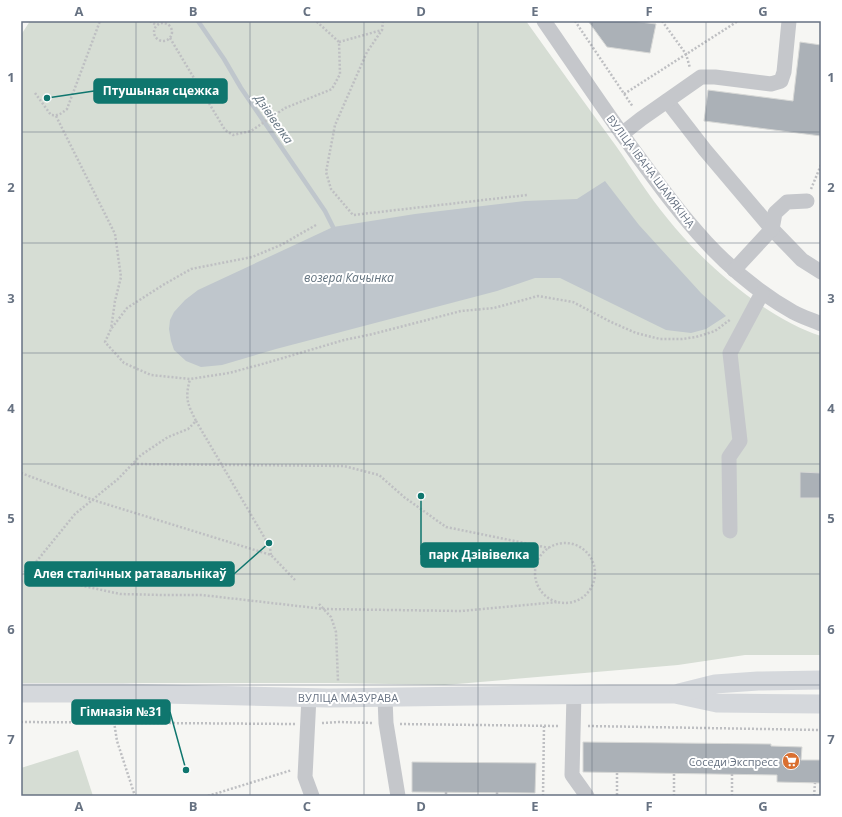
<svg xmlns="http://www.w3.org/2000/svg" width="842" height="817" font-family="'Open Sans',sans-serif">
	<rect width="100%" height="100%" fill="#f6f6f3"/>
	<g fill="#d6ddd4">
		<path d="M30,21H526C556,63 586,105 616,146C633,170 648,195 667,218C704,264 764,317 821,336V655H745L678,665L445,685L334,683H21V35Z"/>
		<path d="M78,750L93,796H21V768Z"/>
	</g>
	<path fill="#bfc6cc" d="M605,181L639,225L701,293L726,316L706,329L691,333L666,330L560,278H535L497,291L276,349L222,365L201,367L186,361L174,350L171,341L169,329L170,320L174,312L185,300L198,290L333,227L415,214L525,201L577,199Z"/>
	<g fill="none" stroke-linecap="round" stroke-linejoin="round">
		<path stroke="#bfc6cc" stroke-width="4.5" d="M198,21L224,59L241,88L325,211L333,227"/>
	</g>
	<g fill="#abb1b7" stroke="#d7d8d6">
		<path d="M588,21H632L656,24L650,53L607,47Z"/>
		<path d="M800,42L821,45V136L704,121L708,90L793,101Z"/>
		<path d="M800,472L821,473V498H800Z"/>
		<path d="M583,742L771,744V746L802,747L801,760H821V783L777,782V775L583,772Z"/>
		<path d="M412,762L536,763L535,793L412,792Z"/>
	</g>
	<g fill="none" stroke-linecap="round" stroke-linejoin="round">
		<g stroke="#bebfc2" stroke-width="2.5" stroke-dasharray="2 2" stroke-linecap="butt">
			<path d="M150,21L156,25"/>
			<path d="M383,21L382,30L367,52L335,125L326,172L331,189L353,215L527,195"/>
			<path d="M575,21L633,107"/>
			<path d="M662,21L686,54L690,68"/>
			<path d="M640,22V21"/>
			<circle cx="163" cy="32" r="9"/>
			<path d="M170,38L225,130L233,135L251,131L285,108L332,89L340,74L339,42L316,21"/>
			<path d="M339,42L382,30"/>
			<path d="M35,93L51,115C58,116 61,114 67,109L100,21"/>
			<path d="M624,94L738,21"/>
			<path d="M56,116L115,234L121,277L115,301L111,329"/>
			<path d="M811,189L821,165"/>
			<path d="M316,225L281,245L252,257L191,269L163,285L127,308L111,329L105,342L124,363L151,375L190,379L229,373L266,363L344,340L373,334L461,311L494,308L538,296L573,302L611,322L636,333L660,339H682L696,337L715,331L731,319"/>
			<path d="M196,421L270,547L271,555"/>
			<path d="M133,464L344,466L379,475L404,497L446,527L549,548"/>
			<path d="M21,473L93,500L271,555L295,580"/>
			<circle cx="565" cy="573" r="30"/>
			<path d="M21,575L36,562L75,514L118,479L141,455L168,437L188,429L196,421C187,403 185,398 190,379"/>
			<path d="M21,581L70,583L120,594L163,595H202L324,609L461,611L558,602"/>
			<path d="M319,604L331,617L336,632L338,681"/>
			<path d="M21,722L295,724"/>
			<path d="M114,722L117,741L135,796"/>
			<path d="M322,723L339,722L373,723"/>
			<path d="M400,724L559,726"/>
			<path d="M588,726L821,730"/>
			<path d="M617,773V796"/>
			<path d="M674,774V796"/>
			<path d="M446,792V796"/>
			<path d="M497,792V796"/>
			<path d="M208,796L292,770"/>
			<path d="M543,796L544,726"/>
			<path d="M732,796V774"/>
			<path d="M814,796L815,783"/>
		</g>
		<g stroke="#c5c7cb" stroke-width="15">
			<path d="M544,21C575,66 605,111 637,155C684,219 723,272 793,312C802,317 812,320 821,324"/>
			<path d="M667,101L705,150L772,229L802,260L821,272"/>
			<path d="M622,134L641,119L701,77H715L771,84L781,81L784,72L789,21"/>
			<path d="M734,270L772,229L775,213L787,202L807,201"/>
			<path d="M730,531L729,457L740,441L730,353L762,293"/>
			<path d="M574,694L572,775L587,796"/>
			<path d="M309,697L305,777L312,796"/>
			<path d="M385,698L386,723L398,796"/>
		</g>
		<g stroke="#d5d8dc" stroke-width="19">
			<path d="M21,693H122L328,698L610,694H675L717,703L821,704"/>
			<path d="M679,693L715,684L758,681L821,680"/>
		</g>
	</g>
	<path fill="none" stroke="#677282" stroke-width="1" stroke-opacity="0.55" d="M136,21V796M250,21V796M364,21V796M478,21V796M592,21V796M706,21V796M21,132H821M21,243H821M21,353H821M21,464H821M21,574H821M21,685H821"/>
	<defs>
		<symbol id="supermarket-disc" viewBox="-11 -11 22 22"><circle r="9.5" fill="#d96f30" stroke="#fff"/><path d="M-6-5.5h2.5l.6 2H6L4.5 2H-2.5L-4.4-4H-6ZM-1.5 3.2a1.3 1.3 0 1 0 .1 0ZM3 3.2a1.3 1.3 0 1 0 .1 0Z" fill="#fff"/></symbol>
	</defs>
	<g fill-rule="evenodd">
		<use href="#supermarket-disc" x="781" y="751" width="20" height="20"/>
	</g>
	<g text-anchor="middle" dominant-baseline="central" stroke-width="4" stroke-linejoin="round" paint-order="stroke">
		<g font-size="11" fill="#677282" stroke="#fff">
			<text transform="translate(651 171) rotate(53)">ВУЛІЦА ІВАНА ШАМЯКІНА</text>
			<text x="348" y="697">ВУЛІЦА МАЗУРАВА</text>
		</g>
		<g font-size="11" fill="#677282" stroke="#fff" text-anchor="end">
			<text x="778" y="761">Соседи Экспресс</text>
		</g>
		<g font-size="12" font-style="italic" fill="#63737f" stroke="#fff">
			<text transform="translate(274 119) rotate(55)">Дзівівелка</text>
			<text x="349" y="277">возера Качынка</text>
		</g>
	</g>
	<path fill="none" stroke="#0f766e" stroke-width="1.5" d="M47 98L94 91M421 496L421 555M269 543L234 574M186 770L170 712"/>
	<g fill="#0f766e" stroke="#fff" stroke-width="1.5">
		<circle cx="47" cy="98" r="4"/>
		<circle cx="421" cy="496" r="4"/>
		<circle cx="269" cy="543" r="4"/>
		<circle cx="186" cy="770" r="4"/>
	</g>
	<g fill="#0f766e" stroke="#0f766e" stroke-width="1.5">
		<rect x="94" y="79" width="133" height="24" rx="4"/>
		<rect x="421" y="543" width="117" height="24" rx="4"/>
		<rect x="25" y="562" width="209" height="24" rx="4"/>
		<rect x="72" y="700" width="98" height="24" rx="4"/>
	</g>
	<g font-size="12" text-anchor="middle" font-weight="bold" fill="#fff">
		<text x="161" y="95">Птушыная сцежка</text>
		<text x="479" y="559">парк Дзівівелка</text>
		<text x="130" y="578">Алея сталічных ратавальнікаў</text>
		<text x="121" y="716">Гімназія №31</text>
	</g>
	<rect width="842" height="817" fill="none" stroke="#ffffff" stroke-width="44"/>
	<rect x="22" y="22" width="798" height="773" fill="none" stroke="#677282" stroke-width="1.5"/>
	<g font-size="13" text-anchor="middle" font-weight="bold" fill="#677282">
		<text x="79" y="16">A</text>
		<text x="193" y="16">B</text>
		<text x="307" y="16">C</text>
		<text x="421" y="16">D</text>
		<text x="535" y="16">E</text>
		<text x="649" y="16">F</text>
		<text x="763" y="16">G</text>
		<text x="11" y="82">1</text>
		<text x="831" y="82">1</text>
		<text x="11" y="192">2</text>
		<text x="831" y="192">2</text>
		<text x="11" y="303">3</text>
		<text x="831" y="303">3</text>
		<text x="11" y="413">4</text>
		<text x="831" y="413">4</text>
		<text x="11" y="523">5</text>
		<text x="831" y="523">5</text>
		<text x="11" y="634">6</text>
		<text x="831" y="634">6</text>
		<text x="11" y="744">7</text>
		<text x="831" y="744">7</text>
		<text x="79" y="811">A</text>
		<text x="193" y="811">B</text>
		<text x="307" y="811">C</text>
		<text x="421" y="811">D</text>
		<text x="535" y="811">E</text>
		<text x="649" y="811">F</text>
		<text x="763" y="811">G</text>
	</g>
</svg>
